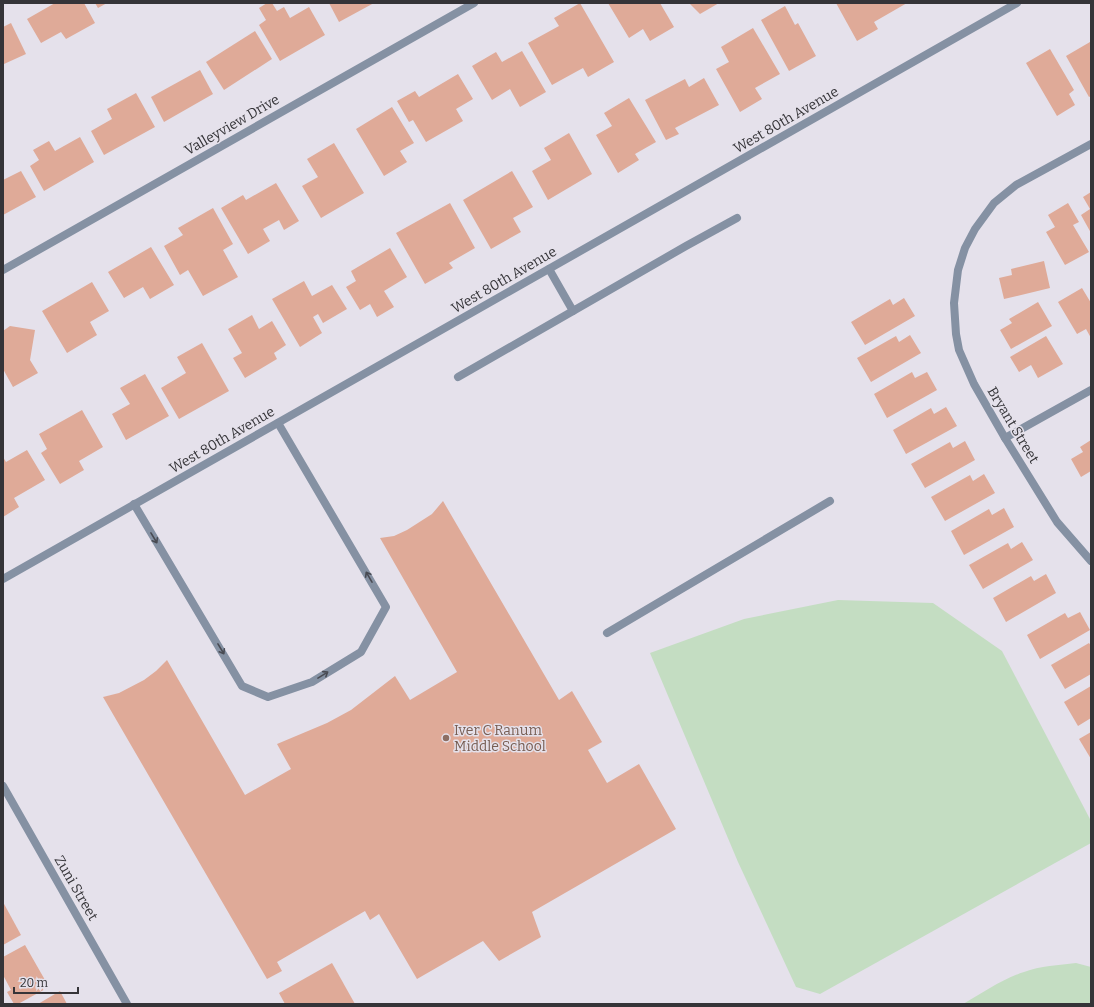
<svg xmlns="http://www.w3.org/2000/svg" width="1094" height="1007" font-family="Bitter,serif">
	<rect width="100%" height="100%" fill="#e5e1eb"/>
	<g fill="#c4ddc2">
		<path d="M838,600L933,603L1002,651L1091,821V843L820,994L796,987L738,862L650,653L744,619Z"/>
		<path d="M1076,963L1091,967V1004H963C983,993 1002,979 1024,972C1040,966 1059,965 1076,963Z"/>
	</g>
	<g fill="#dfaa98">
		<path d="M55,3H84L95,23L66,39L61,32L41,43L27,19Z"/>
		<path d="M95,3H107L98,8Z"/>
		<path d="M267,3H272L277,11L284,7L290,18L309,7L325,35L280,61L259,25L266,20L259,8Z"/>
		<path d="M329,3H374L339,22Z"/>
		<path d="M580,3L614,62L588,77L583,68L552,85L528,43L559,26L554,18Z"/>
		<path d="M608,3H660L674,27L650,41L643,29L629,38Z"/>
		<path d="M689,3H719L700,14Z"/>
		<path d="M836,3H907L874,22L878,29L857,41Z"/>
		<path d="M785,6L795,25L798,23L816,56L789,71L761,20Z"/>
		<path d="M11,23L26,54L4,64L3,62V27Z"/>
		<path d="M753,28L780,74L755,88L762,99L740,112L716,69L729,62L721,47Z"/>
		<path d="M255,31L272,59L224,90L206,62Z"/>
		<path d="M1090,42L1091,96L1089,97L1066,56Z"/>
		<path d="M1050,49L1074,90L1069,94L1075,105L1057,116L1026,63Z"/>
		<path d="M522,51L546,92L520,107L510,89L492,100L472,66L496,52L502,62Z"/>
		<path d="M200,70L213,94L164,122L151,97Z"/>
		<path d="M458,74L473,99L456,109L463,121L426,142L413,120L409,122L397,101L415,91L419,97Z"/>
		<path d="M704,78L719,105L675,128L679,134L666,140L645,100L685,79L689,87Z"/>
		<path d="M136,93L155,127L104,155L91,131L112,119L107,109Z"/>
		<path d="M629,98L656,142L635,154L639,160L618,173L596,135L612,126L604,113Z"/>
		<path d="M392,107L414,143L400,151L407,162L384,176L356,129Z"/>
		<path d="M569,133L592,174L548,200L532,171L551,160L544,148Z"/>
		<path d="M80,137L94,162L44,191L30,166L39,160L33,150L49,141L55,151Z"/>
		<path d="M334,143L364,193L321,218L302,186L318,177L307,159Z"/>
		<path d="M21,171L36,197L3,215V180Z"/>
		<path d="M512,171L533,207L513,218L521,232L491,249L463,200Z"/>
		<path d="M276,183L299,221L284,230L279,220L263,229L270,241L248,254L221,208L243,195L246,200Z"/>
		<path d="M1091,192V233L1081,215L1090,209L1083,197Z"/>
		<path d="M450,203L475,248L449,263L453,268L425,284L396,233Z"/>
		<path d="M1068,203L1079,222L1073,225L1089,252L1065,265L1046,232L1055,227L1048,215Z"/>
		<path d="M213,208L233,244L223,250L238,277L203,296L188,270L180,275L164,246L183,235L178,228Z"/>
		<path d="M151,247L174,285L150,299L143,287L124,298L108,272Z"/>
		<path d="M390,248L407,277L384,291L394,307L377,317L370,304L360,310L346,287L356,281L351,271Z"/>
		<path d="M1044,261L1050,288L1004,299L999,278L1012,275L1011,269Z"/>
		<path d="M304,281L312,296L332,285L347,309L323,323L318,314L313,317L322,333L300,347L272,299Z"/>
		<path d="M92,282L109,311L90,322L97,335L67,353L42,311Z"/>
		<path d="M1082,288L1091,303V338L1086,329L1077,334L1058,302Z"/>
		<path d="M904,298L915,316L865,345L851,322L890,299L893,305Z"/>
		<path d="M1038,302L1052,326L1011,349L1000,330L1012,323L1009,319Z"/>
		<path d="M252,315L259,329L272,321L286,345L274,353L277,359L245,378L233,358L242,353L228,329Z"/>
		<path d="M10,326L35,330L30,360L38,373L13,387L3,369V331Z"/>
		<path d="M910,335L921,353L871,382L857,358L896,336L899,342Z"/>
		<path d="M1046,336L1063,364L1038,378L1031,365L1019,372L1010,357Z"/>
		<path d="M202,343L229,391L179,419L161,388L186,373L177,357Z"/>
		<path d="M912,372L915,378L927,372L937,390L887,418L874,394Z"/>
		<path d="M145,374L169,416L126,440L112,414L130,404L120,388Z"/>
		<path d="M946,407L957,426L906,454L893,430L931,408L934,414Z"/>
		<path d="M82,410L103,447L79,461L84,470L60,484L41,453L47,449L39,434Z"/>
		<path d="M1091,440V471L1081,477L1071,459L1083,452L1080,447Z"/>
		<path d="M965,441L975,460L925,488L911,464L950,442L953,448Z"/>
		<path d="M27,450L45,480L14,498L19,507L3,517V457L6,462Z"/>
		<path d="M984,474L995,493L945,521L931,497L970,475L973,481Z"/>
		<path d="M443,501L559,700L572,691L602,742L588,750L607,783L639,764L676,829L532,912L541,937L499,961L483,941L417,979L379,914L370,920L365,911L277,962L282,971L267,979L103,697L119,693L144,680L156,671L167,660L245,795L291,769L277,744L327,723L351,710L395,676L410,700L457,672L380,538L394,536L407,530L432,514Z"/>
		<path d="M1004,508L1014,527L964,555L951,531L989,509L992,515Z"/>
		<path d="M1022,542L1033,560L983,589L969,565L1008,543L1011,549Z"/>
		<path d="M1046,574L1056,593L1006,622L993,598L1031,576L1034,581Z"/>
		<path d="M1080,612L1090,630L1040,659L1027,635L1065,613L1068,618Z"/>
		<path d="M1089,643L1091,646V674L1065,689L1051,665Z"/>
		<path d="M1091,686V718L1078,726L1064,702Z"/>
		<path d="M1091,732V759L1079,739Z"/>
		<path d="M3,902L21,935L3,945Z"/>
		<path d="M25,945L49,987L18,1004H14L7,992L11,990L3,975V957Z"/>
		<path d="M332,963L355,1004H285L279,993Z"/>
		<path d="M60,991L67,1004H38Z"/>
	</g>
	<g fill="none" stroke-linecap="round" stroke-linejoin="round">
		<g stroke="#8591a3" stroke-width="8">
			<path d="M549,269L573,311L686,246L737,218"/>
			<path d="M458,377L573,311"/>
			<path d="M134,504L242,686L268,697L312,682L361,652L386,607L278,423"/>
			<path d="M607,633L830,501"/>
		</g>
		<g stroke="#8591a3" stroke-width="8">
			<path d="M1091,144L1016,185L994,203L975,229L965,248L958,270L954,303L956,334L959,350L974,384L1005,438L1057,522L1091,561"/>
			<path d="M3,270L474,3"/>
			<path d="M1005,438L1091,390"/>
		</g>
		<g stroke="#8591a3" stroke-width="8">
			<path d="M3,579L1017,3"/>
			<path d="M3,786L127,1004"/>
		</g>
	</g>
	<defs><path id="oneway-shaft" d="M-6 0H5M1.5-3L5.5 0L1.5 3" fill="none" stroke-width="1.6" stroke-linecap="round" stroke-linejoin="round"/></defs>
	<g stroke="#494b53">
		<use href="#oneway-shaft" transform="translate(154 538) rotate(59)"/>
		<use href="#oneway-shaft" transform="translate(369 577) rotate(-120)"/>
		<use href="#oneway-shaft" transform="translate(221 649) rotate(59)"/>
		<use href="#oneway-shaft" transform="translate(323 675) rotate(-32)"/>
	</g>
	<circle fill="#8d6e63" stroke="#e5e1eb" stroke-width="1.5" cx="446" cy="738" r="4"/>
	<g text-anchor="middle" dominant-baseline="central" stroke-width="3" stroke-linejoin="round" paint-order="stroke">
		<g font-size="14" fill="#353438" stroke="#e5e1eb">
			<text transform="translate(786 120) rotate(-30)">West 80th Avenue</text>
			<text transform="translate(232 125) rotate(-30)">Valleyview Drive</text>
			<text transform="translate(504 280) rotate(-30)">West 80th Avenue</text>
			<text transform="translate(1013 425) rotate(59)">Bryant Street</text>
			<text transform="translate(222 440) rotate(-30)">West 80th Avenue</text>
			<text transform="translate(76 888) rotate(60)">Zuni Street</text>
		</g>
		<g font-size="14" fill="#785e54" stroke="#e5e1eb" text-anchor="start">
			<text x="454" y="730">Iver C Ranum<tspan x="454" dy="16">Middle School</tspan></text>
		</g>
	</g>
	<rect width="1094" height="1007" fill="none" stroke="#353438" stroke-width="8"/>
	<path d="M14 987v6h64v-6" fill="none" stroke="#353438" stroke-width="2"/>
	<text x="20" y="987" font-size="12" fill="#353438" stroke="#e5e1eb" stroke-width="3" paint-order="stroke">20 m</text>
</svg>
